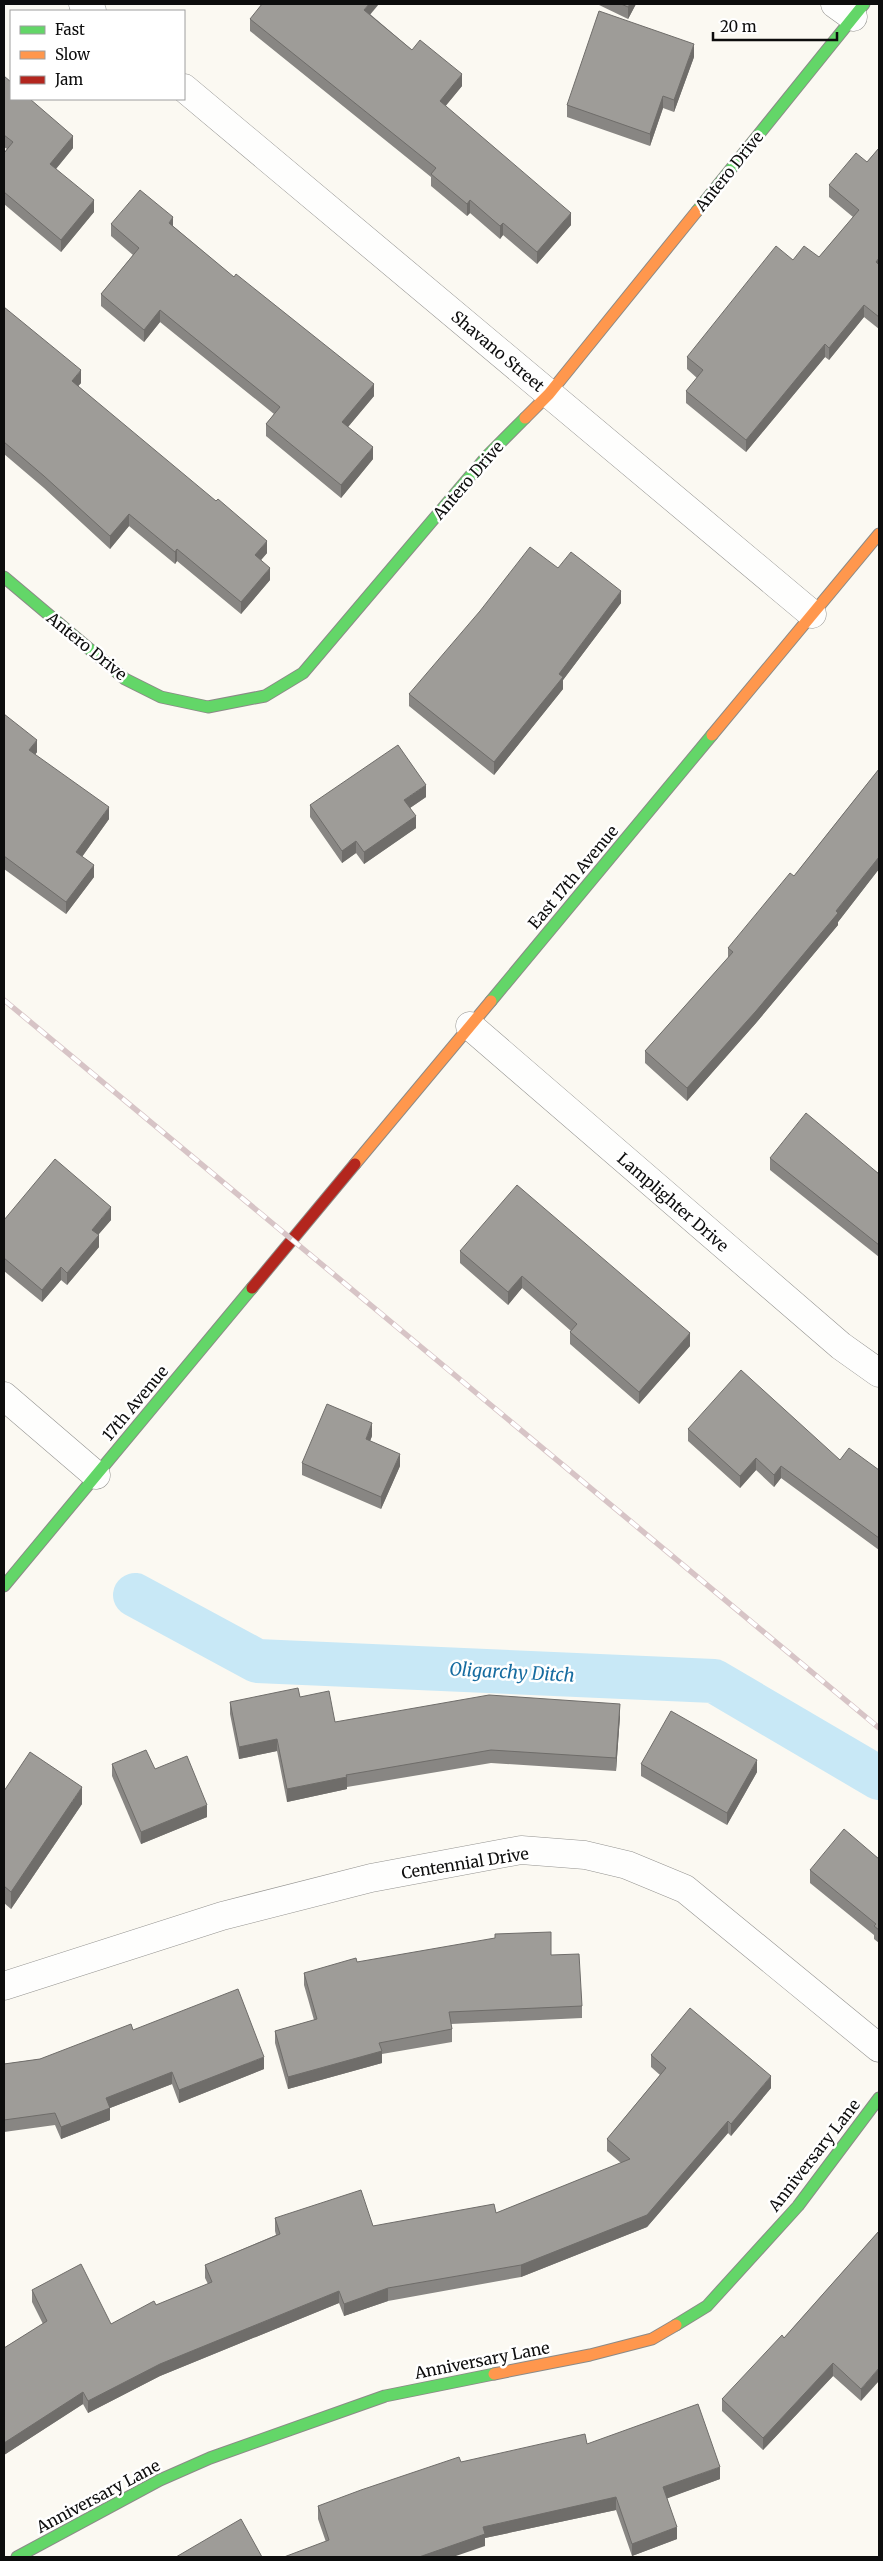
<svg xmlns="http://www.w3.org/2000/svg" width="883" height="2561" font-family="Merriweather,serif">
	<rect width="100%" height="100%" fill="#fbf9f2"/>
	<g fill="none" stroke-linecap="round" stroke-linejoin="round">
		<path stroke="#c8e8f6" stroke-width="44" d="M135,1595L257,1661L714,1681L879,1778"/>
		<defs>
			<g id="street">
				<path d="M83,4L92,11"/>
				<path d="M835,4L853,17"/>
				<path d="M184,88L812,614"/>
				<path d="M470,1026L841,1346L879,1373"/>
				<path d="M4,1396L96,1475"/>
				<path d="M4,1986L222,1916L371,1878L521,1850L585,1855L627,1865L685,1889L879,2048"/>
			</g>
			<g id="fast">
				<path d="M697,211L864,4"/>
				<path d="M4,577L125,679L161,697L208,707L265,696L303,673L488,455L525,418"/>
				<path d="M491,1001L712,735"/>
				<path d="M4,1586L252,1288"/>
				<path d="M676,2325L707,2306L798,2206L879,2098"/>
				<path d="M17,2557L160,2480L210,2458L385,2396L494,2374"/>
			</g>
			<g id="slow">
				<path d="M525,418L549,394L697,211"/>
				<path d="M712,735L879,534"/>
				<path d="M355,1164L491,1001"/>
				<path d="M494,2374L590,2355L652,2339L676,2325"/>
			</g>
			<path id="jam" d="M252,1288L355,1164"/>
		</defs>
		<use href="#street" stroke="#949390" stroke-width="29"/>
		<use href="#fast" stroke="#8b8a87" stroke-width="13"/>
		<use href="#slow" stroke="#8b8a87" stroke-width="13"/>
		<use href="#jam" stroke="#8b8a87" stroke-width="13"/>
		<use href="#street" stroke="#fefefd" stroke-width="28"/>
		<use href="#fast" stroke="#63d668" stroke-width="11"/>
		<use href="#slow" stroke="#ff974d" stroke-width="11"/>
		<use href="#jam" stroke="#b3261e" stroke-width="11"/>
		<defs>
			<path id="rail" d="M4,1000L879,1728"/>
		</defs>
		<use href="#rail" stroke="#d7c4c6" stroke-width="5.5"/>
		<use href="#rail" stroke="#fff" stroke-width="4" stroke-dasharray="11" stroke-linecap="butt"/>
	</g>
	<g fill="#888683">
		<path d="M597,4H636L628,19Z"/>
		<path d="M370,14L412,50L462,86L445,106L571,225L537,264L503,235L500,239L470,213L467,216L431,186V177L250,31V19Z"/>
		<path d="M694,57L674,112L663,108L650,146L567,117V105Z"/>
		<path d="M4,76L73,148L56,169L94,212L61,252L4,204V153L7,149L4,147Z"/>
		<path d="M879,148V329L864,317L829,360L825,357L746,452L686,403V391L697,378L687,369V357L793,260L819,257L853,217L829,197V185L867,162Z"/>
		<path d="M111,224L173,226L374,396L348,427L373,459L341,498L266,436V424L274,414L160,322L144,342L101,306V294L133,255L111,236Z"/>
		<path d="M4,307L81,383L78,386L267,553L261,560L270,580L241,614L177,561L175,564L129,526L110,549L44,488L4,454Z"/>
		<path d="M558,568L621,603L563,680V689L494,775L409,706V694Z"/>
		<path d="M4,714L37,752L35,755L109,819L82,857L94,877L66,914L4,869Z"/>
		<path d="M879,769V869L838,922V925L756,1023L687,1101L645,1063V1051L728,958V948L794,876Z"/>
		<path d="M426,797L410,808L416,828L364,864L356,853L342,863L310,817V805Z"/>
		<path d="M770,1158L879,1174V1257L770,1170Z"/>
		<path d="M4,1220H111L98,1235L99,1247L67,1285L61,1280L42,1302L4,1271Z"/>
		<path d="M460,1251L690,1346L639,1404L570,1344V1332L571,1331L522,1288L508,1305L460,1263Z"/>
		<path d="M688,1429L840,1460L879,1470V1550L781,1478L774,1487L756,1470L740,1488L688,1441Z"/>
		<path d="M372,1436L370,1441L400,1466L381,1509L302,1475V1463Z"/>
		<path d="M300,1697L335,1722L620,1716L616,1771L491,1763L347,1787V1789L287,1802L277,1751L239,1759L230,1714V1702Z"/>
		<path d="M112,1764L155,1769L207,1817L141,1844L112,1776Z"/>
		<path d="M641,1764L757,1772L727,1825L641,1776Z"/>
		<path d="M4,1791L82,1804L11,1909L4,1903Z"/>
		<path d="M879,1859V1943L874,1939V1935L810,1883V1870Z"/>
		<path d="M551,1955L582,2006V2018L451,2024L452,2029V2042L382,2054V2063L288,2089L275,2043V2031L314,2020L304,1985V1973L357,1962Z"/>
		<path d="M133,2030L264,2069L179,2103L172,2084L110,2108V2120L61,2139L55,2125L4,2132V2064L40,2059Z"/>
		<path d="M651,2055L771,2088L731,2136L728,2133L647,2227L521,2277L388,2301L344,2316L339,2303L160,2376L88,2413L83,2404L4,2455V2348L43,2324L32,2302V2290L111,2324L208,2284L205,2278V2265L276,2235L275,2231V2218L373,2226L496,2213L621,2163L607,2151V2139L660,2075L651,2067Z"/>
		<path d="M879,2231L861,2401L833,2376L763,2450L722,2411V2399L784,2338Z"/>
		<path d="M587,2444L720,2479L667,2498L677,2539L632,2556L616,2510L485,2538V2546L326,2542L318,2519V2506L461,2462Z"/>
	</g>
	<g fill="#6f6d6a">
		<path d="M369,4H379L364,22V10Z"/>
		<path d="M630,4H636L628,19V7Z"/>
		<path d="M694,44V57L674,112V100Z"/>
		<path d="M462,74V86L440,113V101Z"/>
		<path d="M663,96V108L650,146V134Z"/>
		<path d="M73,136V148L50,176V164Z"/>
		<path d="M94,200V212L61,252V240Z"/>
		<path d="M470,200V213L467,216V204Z"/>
		<path d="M571,213V225L537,264V252Z"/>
		<path d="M173,217V230L169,223Z"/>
		<path d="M503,223V235L500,239V226Z"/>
		<path d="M879,258V270L876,262Z"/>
		<path d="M864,305V317L829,360V348Z"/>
		<path d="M160,310V322L144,342V330Z"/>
		<path d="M825,344V357L746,452V440Z"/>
		<path d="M81,370V383L72,393V381Z"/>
		<path d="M374,384V396L342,434V422Z"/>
		<path d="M373,447V459L341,498V485Z"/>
		<path d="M129,514V526L110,549V536Z"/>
		<path d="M267,541V553L255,567V555Z"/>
		<path d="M177,549V561L175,564V552Z"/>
		<path d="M270,568V580L241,614V602Z"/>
		<path d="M621,591V603L563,680V689L494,775V762L559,674Z"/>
		<path d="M37,740V752L29,762V750Z"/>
		<path d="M426,785V797L404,812V800Z"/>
		<path d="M109,807V819L76,865V852Z"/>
		<path d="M416,816V828L364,864V852Z"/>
		<path d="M356,841V853L342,863V851Z"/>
		<path d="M879,857V869L838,922V925L756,1023L687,1101V1088L836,911Z"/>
		<path d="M94,865V877L66,914V902Z"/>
		<path d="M111,1207V1220L92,1242V1230Z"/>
		<path d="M99,1235V1247L67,1285V1273Z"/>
		<path d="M61,1267V1280L42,1302V1290Z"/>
		<path d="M522,1276V1288L508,1305V1292Z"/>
		<path d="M690,1333V1346L639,1404V1392Z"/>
		<path d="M372,1423V1436L366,1451V1439Z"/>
		<path d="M400,1454V1466L381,1509V1497Z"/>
		<path d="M756,1458V1470L740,1488V1476Z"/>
		<path d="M781,1466V1478L774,1487V1475Z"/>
		<path d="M620,1704V1716L616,1771V1758Z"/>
		<path d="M277,1739V1751L239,1759V1747Z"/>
		<path d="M757,1760V1772L727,1825V1813Z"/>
		<path d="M347,1777V1789L287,1802V1789Z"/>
		<path d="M82,1787V1804L11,1909V1892Z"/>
		<path d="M207,1805V1817L141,1844V1832Z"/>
		<path d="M382,2051V2063L288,2089V2077Z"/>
		<path d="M264,2057V2069L179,2103V2090Z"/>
		<path d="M172,2072V2084L110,2108V2120L61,2139V2127L106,2098Z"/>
		<path d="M771,2076V2088L731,2136V2124Z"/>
		<path d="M728,2121V2133L647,2227L521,2277V2265Z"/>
		<path d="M388,2288V2301L344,2316V2304Z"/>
		<path d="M339,2291V2303L160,2376L88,2413V2401L160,2364Z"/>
		<path d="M833,2363V2376L763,2450V2438Z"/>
		<path d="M879,2368V2381L861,2401V2389Z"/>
		<path d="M83,2392V2404L4,2455V2443Z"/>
		<path d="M720,2467V2479L663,2500V2487Z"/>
		<path d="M616,2497V2510L485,2538V2546L453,2557H419L483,2527Z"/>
		<path d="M677,2527V2539L632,2556V2544Z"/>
	</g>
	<g fill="#9e9c98" stroke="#6f6d6a">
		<path d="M262,4H369L364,10L412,50L420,40L462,74L440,101L571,213L537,252L503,223L500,226L470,200L467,204L431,174L436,168L250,19Z"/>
		<path d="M621,4H630L628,7Z"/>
		<path d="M599,11L694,44L674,100L663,96L650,134L567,105Z"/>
		<path d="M4,76L11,82V99H30L73,136L50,164L94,200L61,240L4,192V153L13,142L4,135Z"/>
		<path d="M879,148V258L876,262L879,265V317L864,305L829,348L825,344L746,440L686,391L703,370L687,357L776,246L793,260L804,246L819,257L859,210L829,185L856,153L867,162Z"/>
		<path d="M140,190L173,217L169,223L234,277L236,274L374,384L342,422L373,447L341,485L266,424L280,407L160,310L144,330L101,294L139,248L111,224Z"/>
		<path d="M4,307L81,370L72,381L216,501L218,499L267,541L255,555L270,568L241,602L177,549L175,552L129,514L110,536L44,476L4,442Z"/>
		<path d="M530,547L558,568L571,552L621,591L559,674L563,677L494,762L409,694L480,611Z"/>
		<path d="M4,714L37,740L29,750L109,807L76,852L94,865L66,902L4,856Z"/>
		<path d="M398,745L426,785L404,800L416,816L364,852L356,841L342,851L310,805Z"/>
		<path d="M879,769V857L836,911L838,913L756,1011L687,1088L645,1051L733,952L728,948L790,873L794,876Z"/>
		<path d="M806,1113L879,1174V1245L770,1158Z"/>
		<path d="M55,1159L111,1207L92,1230L99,1235L67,1273L61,1267L42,1290L4,1258V1220Z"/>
		<path d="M517,1185L690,1333L639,1392L570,1332L577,1324L522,1276L508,1292L460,1251Z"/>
		<path d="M741,1370L840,1460L849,1448L879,1470V1538L781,1466L774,1475L756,1458L740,1476L688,1429Z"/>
		<path d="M327,1404L372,1423L366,1439L400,1454L381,1497L302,1463Z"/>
		<path d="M298,1688L300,1697L329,1691L335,1722L489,1695L620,1704L616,1758L491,1750L346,1775L347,1777L287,1789L277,1739L239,1747L230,1702Z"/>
		<path d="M671,1711L757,1760L727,1813L641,1764Z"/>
		<path d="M146,1750L155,1769L187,1756L207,1805L141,1832L112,1764Z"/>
		<path d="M30,1752L82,1787L11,1892L4,1886V1791Z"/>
		<path d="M844,1829L879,1859V1930L874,1926L876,1924L810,1870Z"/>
		<path d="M551,1932V1955L579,1954L582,2006L449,2012L452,2029L379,2043L382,2051L288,2077L275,2031L317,2019L304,1973L356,1958L357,1962L495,1938V1934Z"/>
		<path d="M238,1989L264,2057L179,2090L172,2072L106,2098L110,2108L61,2127L55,2113L4,2120V2064L40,2059L131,2024L133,2030Z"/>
		<path d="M690,2008L771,2076L731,2124L728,2121L647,2215L521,2265L388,2288L344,2304L339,2291L160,2364L88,2401L83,2392L4,2443V2348L47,2321L32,2290L81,2264L111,2324L154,2301L156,2305L212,2282L205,2265L280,2234L275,2218L361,2190L373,2226L494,2204L496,2213L630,2159L607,2139L666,2068L651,2055Z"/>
		<path d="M879,2231V2368L861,2389L833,2363L763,2438L722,2399L782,2335L784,2338Z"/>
		<path d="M698,2404L720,2467L663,2487L677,2527L632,2544L616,2497L483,2527L485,2534L419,2557H284L329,2540L318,2506L361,2490L459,2457L461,2462L585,2434L587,2444Z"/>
		<path d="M241,2519L262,2557H176Z"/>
	</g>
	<g text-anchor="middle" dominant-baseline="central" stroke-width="5" stroke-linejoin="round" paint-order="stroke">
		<g font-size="16" fill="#0d0d0d" stroke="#fff">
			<text transform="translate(729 171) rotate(-51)">Antero Drive</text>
			<text transform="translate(498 351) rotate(40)">Shavano Street</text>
			<text transform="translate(468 480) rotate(-49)">Antero Drive</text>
			<text transform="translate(87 646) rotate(39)">Antero Drive</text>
			<text transform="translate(573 877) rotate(-50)">East 17th Avenue</text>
			<text transform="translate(673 1202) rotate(41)">Lamplighter Drive</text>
			<text transform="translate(135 1403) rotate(-50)">17th Avenue</text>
			<text transform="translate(465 1863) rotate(-9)">Centennial Drive</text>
			<text transform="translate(814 2155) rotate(-52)">Anniversary Lane</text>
			<text transform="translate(482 2360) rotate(-11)">Anniversary Lane</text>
			<text transform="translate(98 2496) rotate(-28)">Anniversary Lane</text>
		</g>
		<g font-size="18" font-style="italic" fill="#166ca0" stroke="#fff">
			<text transform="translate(512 1672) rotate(3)">Oligarchy Ditch</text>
		</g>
	</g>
	<rect width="883" height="2561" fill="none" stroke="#0d0d0d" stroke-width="10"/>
	<rect x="10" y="10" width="175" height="90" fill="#ffffff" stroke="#9e9e9e"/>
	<rect x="20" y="26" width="25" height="8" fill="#63d668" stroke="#9e9e9e"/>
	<text x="55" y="35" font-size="15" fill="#0d0d0d">Fast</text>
	<rect x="20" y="51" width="25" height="8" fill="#ff974d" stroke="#9e9e9e"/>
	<text x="55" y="60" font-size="15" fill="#0d0d0d">Slow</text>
	<rect x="20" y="76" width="25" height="8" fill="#b3261e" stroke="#9e9e9e"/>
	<text x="55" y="85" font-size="15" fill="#0d0d0d">Jam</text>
	<path d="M713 32v8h124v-8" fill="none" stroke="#0d0d0d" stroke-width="2.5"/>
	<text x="720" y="32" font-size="15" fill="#0d0d0d" stroke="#ffffff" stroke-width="4" paint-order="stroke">20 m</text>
</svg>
